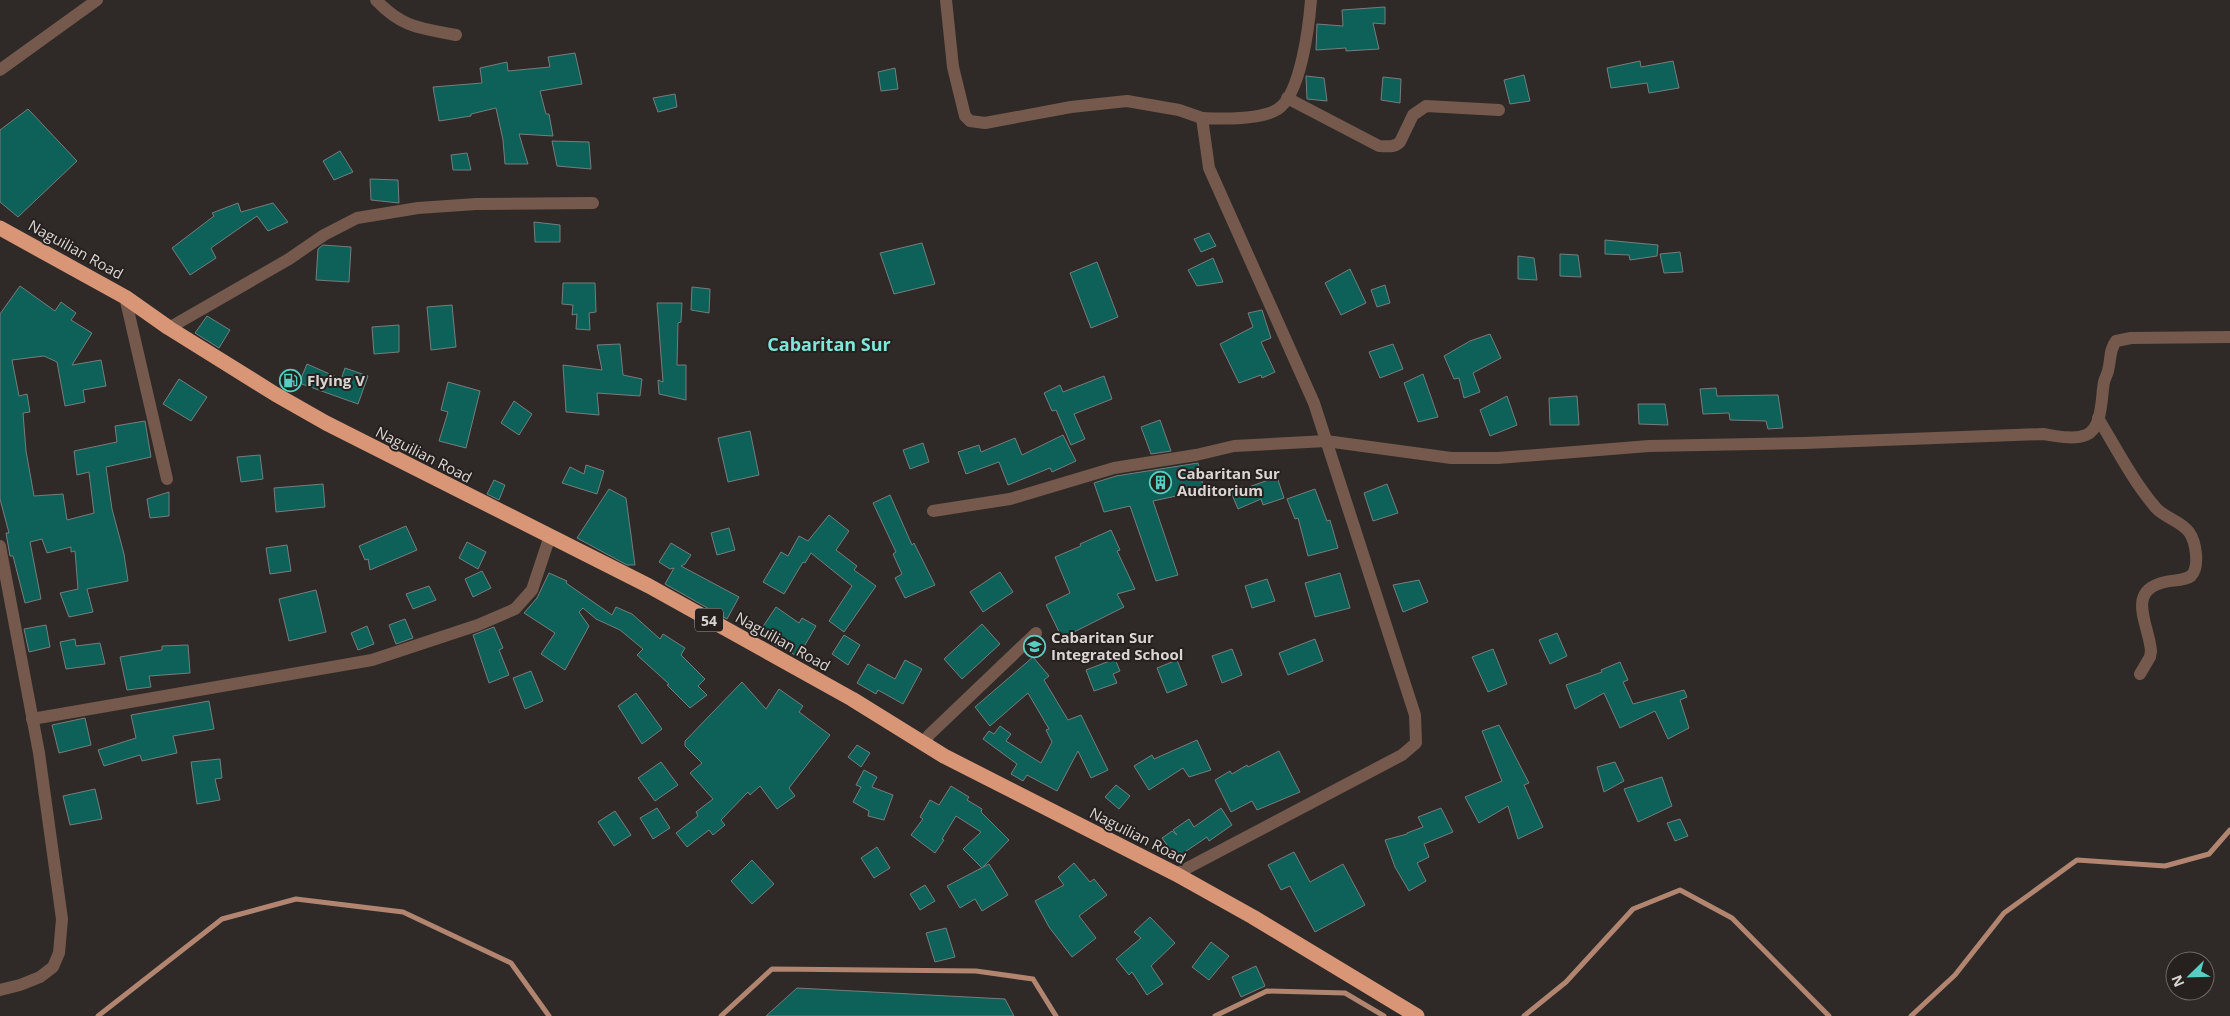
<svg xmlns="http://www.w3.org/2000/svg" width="2230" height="1016" font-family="'Open Sans',sans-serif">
	<rect width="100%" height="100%" fill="#2f2a28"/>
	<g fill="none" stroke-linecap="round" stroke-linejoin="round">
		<g stroke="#b28570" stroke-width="5">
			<path d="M98,1016L222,919L296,899L403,912L511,963L549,1016"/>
			<path d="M721,1016L772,969L976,971L1033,979L1056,1016"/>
			<path d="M1215,1016L1267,991L1345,993L1384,1016"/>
			<path d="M1524,1016L1566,982L1633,909L1680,890L1732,918L1829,1016"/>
			<path d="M1911,1016L1955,975L2004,913L2077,860L2165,866L2209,854L2230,830"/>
		</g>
	</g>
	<g fill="#0e6159" stroke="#757d7c">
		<path d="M1385,7V24L1373,23L1379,49L1346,51V48L1316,50L1317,24L1343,26L1342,10Z"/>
		<path d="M575,53L582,84L540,91L546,114H549L553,136L519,134L528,164H505L503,140L496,108L471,114V116L439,121L433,87L482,83L480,68L507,62L508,71L550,67L548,57Z"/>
		<path d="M1640,61L1641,67L1673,61L1679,88L1649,93L1647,83L1611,88L1607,68Z"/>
		<path d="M895,68L898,89L881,91L878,72Z"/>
		<path d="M1524,75L1530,101L1510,104L1504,80Z"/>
		<path d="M1306,76L1324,78L1327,101L1307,99Z"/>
		<path d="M1383,77L1401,79L1400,103L1381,100Z"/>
		<path d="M675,94L677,107L658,112L653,98Z"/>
		<path d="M28,109L77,161L18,217L0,202V130Z"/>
		<path d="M552,141L589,142L591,169L557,166Z"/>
		<path d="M340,151L353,172L334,180L323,161Z"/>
		<path d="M467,153L471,170H453L451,155Z"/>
		<path d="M370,179L398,180L399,203L371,200Z"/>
		<path d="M238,203L241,212L273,203L288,222L268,231L257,216L211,248L216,258L190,275L172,248L214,216L212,213Z"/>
		<path d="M534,222L560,225V242H535Z"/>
		<path d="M1209,233L1216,246L1201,252L1194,239Z"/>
		<path d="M1605,240L1658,245L1657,256L1630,260L1629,255L1605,254Z"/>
		<path d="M922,243L935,284L894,294L880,253Z"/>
		<path d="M323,245L351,247L349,282L316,280L318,249Z"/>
		<path d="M1680,252L1683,272L1664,273L1660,254Z"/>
		<path d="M1560,254L1578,255L1581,277L1560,276Z"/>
		<path d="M1518,256L1534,258L1537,280L1518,279Z"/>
		<path d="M1213,258L1223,282L1197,286L1188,270Z"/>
		<path d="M1097,262L1118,317L1091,328L1070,273Z"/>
		<path d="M1350,269L1366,303L1341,315L1325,283Z"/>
		<path d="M563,283H595L596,312L589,313L590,330L576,329L577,314L572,315L573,305L562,304Z"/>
		<path d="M1385,285L1390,303L1377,307L1371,290Z"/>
		<path d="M20,286L55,311L61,302L76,313L71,320L92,333L72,365L101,360L106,386L83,390L85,402L65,406L57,362L44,356L12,360L19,396L27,394L30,412L23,413L26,451L34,496L63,494L67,520L94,513L89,472L77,475L74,451L117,442L115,426L145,421L151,457L106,467L112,509L124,554L128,581L87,589L93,612L69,617L60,593L78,589L75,551L71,552V547L47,553L42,539L30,542L41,599L25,603L13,556H10L6,533H9L0,499V314Z"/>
		<path d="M692,287L710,289L709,313L691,310Z"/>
		<path d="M657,303H682L681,322L678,323L677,365H686V400L659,394L658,380L663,382Z"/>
		<path d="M452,305L456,347L431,350L427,307Z"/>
		<path d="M1262,310L1271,338L1261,342L1275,372L1262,378L1261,375L1239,383L1220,344L1253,327L1248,313Z"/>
		<path d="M207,316L230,330L219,348L195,333Z"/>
		<path d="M399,325V352L374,354L372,327Z"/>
		<path d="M1490,334L1501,358L1473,373L1480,392L1464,398L1459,378L1454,379L1444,356L1470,341Z"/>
		<path d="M620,344L623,375L642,379L640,396L597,393L599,415L566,412L563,365L602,370L597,345Z"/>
		<path d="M1393,344L1403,369L1380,378L1369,352Z"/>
		<path d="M307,364L341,379L345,368L368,376L358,404L299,383Z"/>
		<path d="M1423,374L1438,417L1418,422L1404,383Z"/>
		<path d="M1104,376L1112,399L1074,414L1085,439L1071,445L1056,410L1052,411L1044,393L1060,385L1063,392Z"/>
		<path d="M179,379L207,397L191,421L163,404Z"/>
		<path d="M448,382L480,391L466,448L439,441L448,412L441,410Z"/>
		<path d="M1716,388L1717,396L1778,395L1783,428L1768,429L1766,421L1730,420L1729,413L1703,414L1700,389Z"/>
		<path d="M1507,396L1517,425L1490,436L1480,410Z"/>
		<path d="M1577,396L1579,425H1550L1549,398Z"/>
		<path d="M514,401L532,414L519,435L501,423Z"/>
		<path d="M1638,404H1665L1668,425L1639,424Z"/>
		<path d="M1160,420L1171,451L1151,454L1141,427Z"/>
		<path d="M750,431L759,475L728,482L718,438Z"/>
		<path d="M1063,435L1076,461L1052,472L1050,468L1008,485L999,462L966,474L958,452L979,445L981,452L1015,438L1022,455Z"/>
		<path d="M923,443L929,462L910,469L903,450Z"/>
		<path d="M260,455L263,479L241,482L237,457Z"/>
		<path d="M1198,463L1204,490L1153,501L1178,575L1156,581L1130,506L1104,512L1094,483L1116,476Z"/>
		<path d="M586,465L604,471L597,494L562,483L570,467L584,474Z"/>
		<path d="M1277,477L1284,498L1263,505L1261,499L1238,509L1230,490L1242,486L1243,489Z"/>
		<path d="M494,480L505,485L499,500L487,494Z"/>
		<path d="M323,484L325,507L276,512L274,488Z"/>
		<path d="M1387,484L1398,513L1373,521L1364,493Z"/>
		<path d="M609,489L626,498L635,565H627L577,538Z"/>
		<path d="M1315,489L1327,521L1330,520L1338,548L1308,556L1298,518L1295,519L1287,499Z"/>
		<path d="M169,492V516L150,518L147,499Z"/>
		<path d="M890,495L912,545L914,543L935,585L905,598L895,578L902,574L893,554L896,552L873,503Z"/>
		<path d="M829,515L849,531L836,550L857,566L854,570L876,586L844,632L829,621L852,586L811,553L805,563L803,562L784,594L763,582L781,552L788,556L799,536L808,541Z"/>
		<path d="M406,526L417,550L370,570L368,559L365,560L359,546Z"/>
		<path d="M729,528L735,550L717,555L711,533Z"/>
		<path d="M1111,530L1120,550L1117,551L1135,589L1117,594L1124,607L1062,638L1046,605L1070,593L1055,557L1081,546L1080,544Z"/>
		<path d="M467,542L486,552L478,569L459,558Z"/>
		<path d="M671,543L691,555L685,564L681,566L739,597L727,619L665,584L674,568L670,569L659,562Z"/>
		<path d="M287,545L291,571L270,574L266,548Z"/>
		<path d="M482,571L491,588L473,597L465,579Z"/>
		<path d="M1000,572L1013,592L983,612L970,592Z"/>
		<path d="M549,573L567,581L566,583L612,615L616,607L632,614L660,639L663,634L685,648L681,655L705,679L698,686L707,695L690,708L667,685L669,684L637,655L643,649L620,630L596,619L583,608L579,612L589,626L565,670L541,654L555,633L524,613L537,598Z"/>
		<path d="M1340,573L1350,608L1315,617L1305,583Z"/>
		<path d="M1267,579L1275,601L1252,608L1245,586Z"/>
		<path d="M1419,580L1428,602L1403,612L1393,585Z"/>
		<path d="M429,586L436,600L413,609L406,594Z"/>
		<path d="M316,590L326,632L289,641L279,599Z"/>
		<path d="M776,607L799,623L802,618L816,626L798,657L781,646L780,648L775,645L758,634Z"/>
		<path d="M405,619L413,638L396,644L389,625Z"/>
		<path d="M982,624L1000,644L962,679L944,659Z"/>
		<path d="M46,625L50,647L29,652L24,629Z"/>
		<path d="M367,626L374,644L358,650L351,633Z"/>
		<path d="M494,627L503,648L499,650L509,675L489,683L473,635Z"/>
		<path d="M1557,633L1567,656L1550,664L1539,640Z"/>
		<path d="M844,635L860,645L848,665L832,654Z"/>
		<path d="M75,639L76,646L100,643L105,664L66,669L60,642Z"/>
		<path d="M1315,639L1323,661L1288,675L1279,653Z"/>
		<path d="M188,645L190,673L149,676L151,687L127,690L120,657L162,650V646Z"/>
		<path d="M1232,649L1242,675L1222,683L1212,656Z"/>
		<path d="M1493,649L1507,684L1488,692L1472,657Z"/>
		<path d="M1033,657L1049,676L1044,680L1068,720L1081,715L1108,770L1091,778L1078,751L1057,791L1027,775L1023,781L1011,774L1017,764L983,739L989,731L994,734L1000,726L1011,734L1006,741L1041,763L1052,742L1046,730L1049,729L1028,693L990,726L975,707Z"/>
		<path d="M1115,659L1120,671L1113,674L1117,683L1094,691L1086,670Z"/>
		<path d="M905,660L922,669L903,704L878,690L876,694L857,683L868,664L895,679Z"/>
		<path d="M1177,660L1187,685L1167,693L1157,668Z"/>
		<path d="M1620,662L1628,680L1623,682L1633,704L1684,690L1687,697L1680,700L1689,728L1668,739L1655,711L1620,728L1604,693L1575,709L1566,685L1602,672L1601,670Z"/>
		<path d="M531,671L543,701L525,709L513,678Z"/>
		<path d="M742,682L766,709L779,689L803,706L799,712L830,735L789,788L795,796L777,809L760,786L750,795L748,792L721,820L725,825L713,835L709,830L687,847L676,833L698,816L696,812L713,799L690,773L702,763L685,746V741Z"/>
		<path d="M636,693L662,729L642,744L618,706Z"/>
		<path d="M209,701L214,729L173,736L177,753L142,761L140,755L104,766L98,750L136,738L131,715Z"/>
		<path d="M85,718L91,745L59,753L52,725Z"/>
		<path d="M1499,725L1529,783L1524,785L1543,827L1518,839L1508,806L1479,823L1465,797L1502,781L1482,731Z"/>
		<path d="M1197,740L1211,770L1189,777L1183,768L1149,790L1134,766L1152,755L1154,759Z"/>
		<path d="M857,745L870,753L861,767L848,757Z"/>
		<path d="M1279,751L1300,792L1257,810L1252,801L1231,812L1215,780L1230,771L1232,774L1247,765L1248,767Z"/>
		<path d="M220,759L222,778L215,779L220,800L197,804L191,762Z"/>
		<path d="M661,762L678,785L655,801L638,778Z"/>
		<path d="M1615,762L1624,781L1604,792L1597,767Z"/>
		<path d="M864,770L877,777L872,787L893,795L884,820L868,816L869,811L853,802L861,787L856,785Z"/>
		<path d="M1662,777L1672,806L1638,822L1624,789Z"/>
		<path d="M1116,785L1130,796L1119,809L1105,797Z"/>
		<path d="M951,786L969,797L967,800L982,809L981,812L1009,840L982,868L963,849L981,832L956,816L942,839L944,840L935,853L911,835L923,819L920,817L930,800L939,805Z"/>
		<path d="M95,789L102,819L70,825L63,796Z"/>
		<path d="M657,808L670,828L653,839L640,818Z"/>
		<path d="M1221,808L1232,825L1209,841L1207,837L1176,858L1162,838L1172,831L1177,835L1173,830L1189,819L1194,827Z"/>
		<path d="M1441,808L1453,832L1424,844L1429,857L1417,863L1426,881L1409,891L1395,867L1385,840L1407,834V833L1423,827L1418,817Z"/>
		<path d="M615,811L631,835L614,846L598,822Z"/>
		<path d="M1680,819L1688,836L1675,841L1667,823Z"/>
		<path d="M877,847L890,868L874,878L861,858Z"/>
		<path d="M1294,852L1310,882L1343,864L1365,905L1315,932L1290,886L1281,890L1268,865Z"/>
		<path d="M752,860L774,884L752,904L731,881Z"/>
		<path d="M1074,863L1090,882L1094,879L1107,895L1079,916L1096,938L1072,957L1049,927L1035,901L1064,885L1058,877Z"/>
		<path d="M989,864L1008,895L982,911L975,899L960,908L947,886Z"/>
		<path d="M925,885L935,901L920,910L910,894Z"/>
		<path d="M1150,917L1175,943L1151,966L1163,984L1147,995L1132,972L1129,975L1116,959L1141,938L1134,932Z"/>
		<path d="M946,928L955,957L935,962L926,933Z"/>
		<path d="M1211,942L1229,956L1209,980L1192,967Z"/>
		<path d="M1256,966L1265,986L1241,997L1232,977Z"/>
		<path d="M797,988L1005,999L1014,1016H766Z"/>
	</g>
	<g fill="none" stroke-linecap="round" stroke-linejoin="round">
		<g stroke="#75594c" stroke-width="12">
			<path d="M376,0C403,28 419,28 456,35"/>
			<path d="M946,0L953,67L965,116L970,121L985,123L1071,107L1127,101L1179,110L1202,118"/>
			<path d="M0,70L97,0"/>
			<path d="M1287,98L1379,146C1387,146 1394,148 1400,142L1413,115L1426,106L1499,110"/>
			<path d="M125,297L167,479"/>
			<path d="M169,328L289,259L324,235L357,218L418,208L476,204L593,203"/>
			<path d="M2098,418C2116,448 2133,481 2156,508C2165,518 2181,521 2189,532C2196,542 2200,567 2191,576C2184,581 2173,580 2165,582C2125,591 2149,624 2151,651L2150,657L2140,674"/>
			<path d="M933,511L1010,499L1114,468L1196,455L1234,446L1326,441L1451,458H1498L1649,446L1804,443L2043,434C2056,436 2074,440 2086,435C2103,428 2101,397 2104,382C2105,378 2107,375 2108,371C2111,360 2109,350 2116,341L2131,338L2230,337"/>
			<path d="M0,546L39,753L62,919L59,953L53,967L40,977L20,985L0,990"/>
			<path d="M32,719L372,660L478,625L515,609L532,590L550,536"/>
			<path d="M924,745L929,735L1036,633"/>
			<path d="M1176,874L1402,755L1416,743L1415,715L1314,403L1209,168L1202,118C1222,119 1261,120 1278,109C1301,94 1309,25 1311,0"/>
		</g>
		<path stroke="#d99677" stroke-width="15" d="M0,228L125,297L169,328L275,394L326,423L649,586L852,699L944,756L1176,874L1253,917L1417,1016"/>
	</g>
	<defs>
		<symbol id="fuel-ring" viewBox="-11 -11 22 22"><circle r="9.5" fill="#26201e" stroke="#57cec1" stroke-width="1.5"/><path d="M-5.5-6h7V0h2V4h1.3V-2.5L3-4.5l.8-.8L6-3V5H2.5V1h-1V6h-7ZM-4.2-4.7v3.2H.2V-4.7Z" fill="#57cec1"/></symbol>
		<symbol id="building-ring" viewBox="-11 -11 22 22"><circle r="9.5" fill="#26201e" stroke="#57cec1" stroke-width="1.5"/><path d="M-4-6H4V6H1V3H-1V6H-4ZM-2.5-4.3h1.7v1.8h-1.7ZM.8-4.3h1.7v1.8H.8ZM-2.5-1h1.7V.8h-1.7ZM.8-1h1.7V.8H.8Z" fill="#57cec1"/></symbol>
		<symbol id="school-ring" viewBox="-11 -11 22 22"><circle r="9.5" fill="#26201e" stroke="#57cec1" stroke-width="1.5"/><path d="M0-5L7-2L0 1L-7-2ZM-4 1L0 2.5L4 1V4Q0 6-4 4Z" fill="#57cec1"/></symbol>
	</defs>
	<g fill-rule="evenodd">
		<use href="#fuel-ring" x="278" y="368" width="25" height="25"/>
		<use href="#building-ring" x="1148" y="470" width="25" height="25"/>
		<use href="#school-ring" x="1022" y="634" width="25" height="25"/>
	</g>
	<g text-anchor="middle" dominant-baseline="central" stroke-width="4" stroke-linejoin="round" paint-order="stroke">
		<rect fill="#26201e" stroke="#a39f9d" stroke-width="1" x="695" y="608.5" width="28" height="23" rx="4"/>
		<g font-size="14" font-weight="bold" fill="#d9d5d3">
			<text x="709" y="620">54</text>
		</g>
		<g font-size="15" fill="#d9d5d3" stroke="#26201e">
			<text transform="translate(76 249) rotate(29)">Naguilian Road</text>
			<text transform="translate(424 454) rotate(27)">Naguilian Road</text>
			<text transform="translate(783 641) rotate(29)">Naguilian Road</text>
			<text transform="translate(1138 835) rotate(27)">Naguilian Road</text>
		</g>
		<g font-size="15" font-weight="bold" fill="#d9d5d3" stroke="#26201e" text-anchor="start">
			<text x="307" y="380">Flying V</text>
			<text x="1177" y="473">Cabaritan Sur<tspan x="1177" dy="17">Auditorium</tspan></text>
			<text x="1051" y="637">Cabaritan Sur<tspan x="1051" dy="17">Integrated School</tspan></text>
		</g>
		<g font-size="18" font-weight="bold" fill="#7ee7da" stroke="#26201e">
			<text x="829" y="344">Cabaritan Sur</text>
		</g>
	</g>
	<g transform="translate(2190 976) rotate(247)"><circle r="24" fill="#26201e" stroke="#6e6866"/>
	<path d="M0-4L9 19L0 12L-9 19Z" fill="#57cec1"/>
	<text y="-8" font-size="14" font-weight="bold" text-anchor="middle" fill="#d9d5d3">N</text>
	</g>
</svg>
